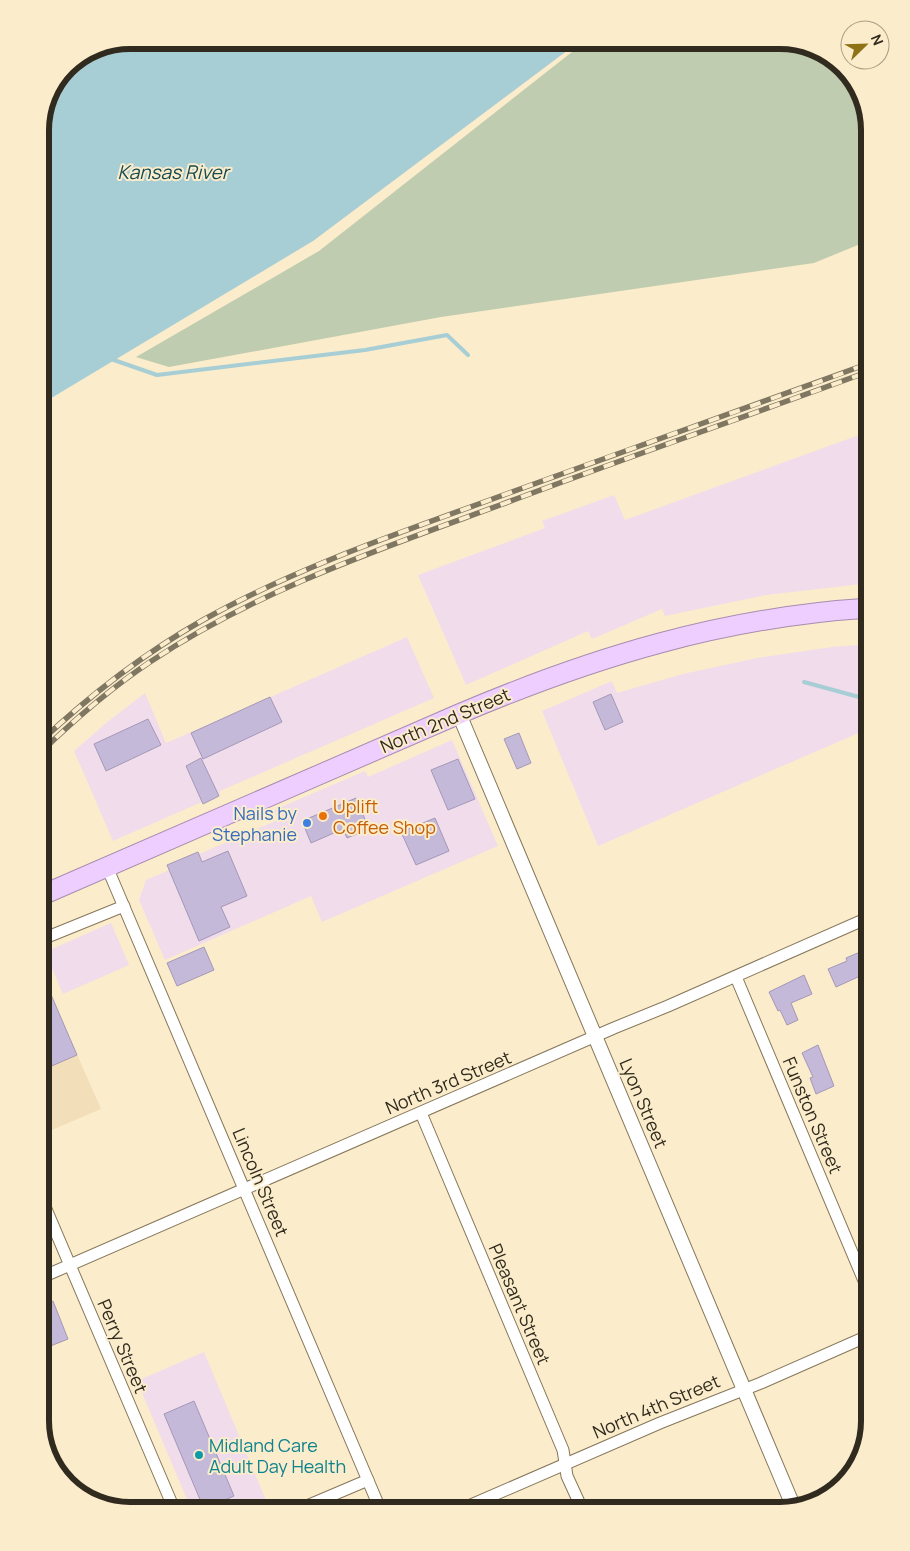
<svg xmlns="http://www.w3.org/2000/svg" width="910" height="1551" font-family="Manrope,sans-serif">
	<rect width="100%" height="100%" fill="#fbeccb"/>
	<g fill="#f1dceb">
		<path d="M870,431V583L766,595L665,616L662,609L592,639L588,631L466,685L418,575L545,528L542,521L614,495L625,520Z"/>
		<path d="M407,637L434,698L220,791V794L113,841L74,751L106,723L145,693L166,743Z"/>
		<path d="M870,644V728L598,846L542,711L612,681L617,693L683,674L757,658L832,647Z"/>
		<path d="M452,740L498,846L322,922L311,896L165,960L139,900L146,880L200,857L199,854L278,820L274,810L365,771L368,777Z"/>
		<path d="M111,923L129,965L63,994L45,952Z"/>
		<path d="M204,1352L268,1505L254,1511H192L137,1381Z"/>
	</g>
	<path fill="#f2dfb9" d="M40,970L101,1109L40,1135Z"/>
	<path fill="#bfccb0" d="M644,40H786L830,55L861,90L870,130V240L814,263L441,317L169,367L136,357L319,251L572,52L626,46Z"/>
	<path fill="#a7cdd5" d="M130,40H631L572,47L313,241L53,397L40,403V124L67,66L96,47Z"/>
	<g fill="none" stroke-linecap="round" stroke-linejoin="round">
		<g stroke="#a7cdd5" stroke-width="4">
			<path d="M111,359L157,375L365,350L447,335L468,355"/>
			<path d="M804,682L870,700"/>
		</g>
	</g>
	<g fill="#c5b9d9" stroke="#a498b7">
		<path d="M611,694L623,722L605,730L593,702Z"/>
		<path d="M270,697L282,722L203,759L191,733Z"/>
		<path d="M148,719L161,745L106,771L94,744Z"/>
		<path d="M519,733L531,763L517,769L504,739Z"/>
		<path d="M201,758L219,796L203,804L186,766Z"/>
		<path d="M458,759L475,799L448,810L431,770Z"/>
		<path d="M356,798L369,829L347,838L343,829L311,843L302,821Z"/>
		<path d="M435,818L449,851L416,865L401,832Z"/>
		<path d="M228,851L247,896L221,907L230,927L199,941L167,865L198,852L202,862Z"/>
		<path d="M204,947L214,970L177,986L167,963Z"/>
		<path d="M860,952L869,972L836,987L828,969L847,961L846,958Z"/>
		<path d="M40,969L77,1055L40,1071V1045L46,1043L40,1028Z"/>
		<path d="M804,975L812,994L791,1003L798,1020L787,1025L780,1010L778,1011L769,992Z"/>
		<path d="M818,1045L834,1086L816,1094L810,1078L813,1077L802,1053Z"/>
		<path d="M53,1301L68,1339L43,1349L40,1341V1306Z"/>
		<path d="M194,1401L234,1496L204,1509L164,1414Z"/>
	</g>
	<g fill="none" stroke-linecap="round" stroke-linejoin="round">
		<defs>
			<g id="minor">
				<path d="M107,867L381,1511"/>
				<path d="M40,940L124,906"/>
				<path d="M736,977L870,1295"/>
				<path d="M421,1113L563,1450L567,1476L583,1511"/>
				<path d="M40,1195L175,1511"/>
				<path d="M40,1278L614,1028L668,1006L870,917"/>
				<path d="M295,1511L368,1480"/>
				<path d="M457,1511L660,1423L761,1383L870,1335"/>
			</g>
			<path id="tertiary" d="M459,714L794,1508"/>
			<path id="trunk" d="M40,896L459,714C593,657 724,617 870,608"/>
		</defs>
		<use href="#minor" stroke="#85775a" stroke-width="13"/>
		<use href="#tertiary" stroke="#85775a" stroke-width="16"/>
		<use href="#trunk" stroke="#a88cb0" stroke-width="21"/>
		<use href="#minor" stroke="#fff" stroke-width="11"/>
		<use href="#tertiary" stroke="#fff" stroke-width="14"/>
		<use href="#trunk" stroke="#eeceff" stroke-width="19"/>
		<defs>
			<g id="rail">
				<path d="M40,742C90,695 143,654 203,620C299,566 405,531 509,493C629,449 750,407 870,363"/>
				<path d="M40,753C74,720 111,688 150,662C258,590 380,549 500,505C623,459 747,416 870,371"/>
			</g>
		</defs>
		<use href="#rail" stroke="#807762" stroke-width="5.5"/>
		<use href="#rail" stroke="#fbeccb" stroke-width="4" stroke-dasharray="11" stroke-linecap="butt"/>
	</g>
	<circle fill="#e8710a" stroke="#fbeccb" stroke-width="2" cx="323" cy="816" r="5"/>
	<circle fill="#3f7fe0" stroke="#fbeccb" stroke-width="2" cx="307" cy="823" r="5"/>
	<circle fill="#0f9aa8" stroke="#fbeccb" stroke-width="2" cx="199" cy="1455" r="5"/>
	<g text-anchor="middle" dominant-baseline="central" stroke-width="4" stroke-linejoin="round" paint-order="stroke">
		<g font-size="18" fill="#302b1e" stroke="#fbeccb">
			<text transform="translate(445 720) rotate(-23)">North 2nd Street</text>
			<text transform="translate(448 1082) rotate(-23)">North 3rd Street</text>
			<text transform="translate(644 1103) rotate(67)">Lyon Street</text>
			<text transform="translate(813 1115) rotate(67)">Funston Street</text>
			<text transform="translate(261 1182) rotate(67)">Lincoln Street</text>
			<text transform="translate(520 1304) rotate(67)">Pleasant Street</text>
			<text transform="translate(123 1346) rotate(67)">Perry Street</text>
			<text transform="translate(656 1406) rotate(-23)">North 4th Street</text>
		</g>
		<g font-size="18" fill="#c56008" stroke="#fbeccb" text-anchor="start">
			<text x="333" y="806">Uplift<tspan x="333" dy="21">Coffee Shop</tspan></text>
		</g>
		<g font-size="18" fill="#366cbe" stroke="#fbeccb" text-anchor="end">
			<text x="297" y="813">Nails by<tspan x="297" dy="21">Stephanie</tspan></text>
		</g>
		<g font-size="18" fill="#0d838f" stroke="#fbeccb" text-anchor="start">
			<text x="209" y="1445">Midland Care<tspan x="209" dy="21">Adult Day Health</tspan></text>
		</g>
		<g font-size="19" font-style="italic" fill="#144b54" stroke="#fbeccb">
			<text x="173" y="172">Kansas River</text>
		</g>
	</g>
	<path d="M0 0H910V1551H0ZM130 49H780A81 81 0 0 1 861 130V1421A81 81 0 0 1 780 1502H130A81 81 0 0 1 49 1421V130A81 81 0 0 1 130 49Z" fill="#fbeccb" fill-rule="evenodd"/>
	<path fill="none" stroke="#302b1e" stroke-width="6" d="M130 49H780A81 81 0 0 1 861 130V1421A81 81 0 0 1 780 1502H130A81 81 0 0 1 49 1421V130A81 81 0 0 1 130 49Z"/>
	<g transform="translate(865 45) rotate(67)"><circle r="24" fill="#fbeccb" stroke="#aa9f86"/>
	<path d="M0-4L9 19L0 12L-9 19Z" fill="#8f7116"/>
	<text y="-8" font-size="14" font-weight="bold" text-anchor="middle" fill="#302b1e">N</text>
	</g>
</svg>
